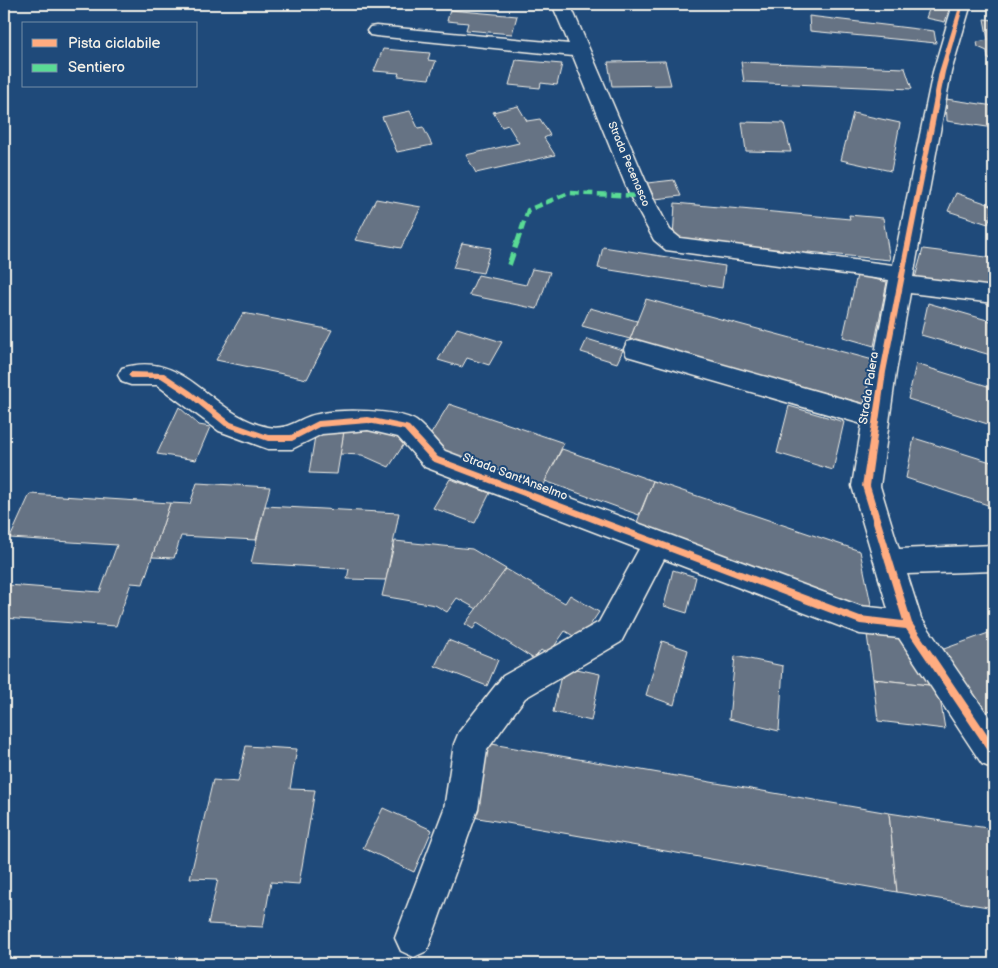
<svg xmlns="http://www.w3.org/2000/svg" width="998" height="968" font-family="'Balsamiq Sans',sans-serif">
	<rect width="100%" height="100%" fill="#1f4a7a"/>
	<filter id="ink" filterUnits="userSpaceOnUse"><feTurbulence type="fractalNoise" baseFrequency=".02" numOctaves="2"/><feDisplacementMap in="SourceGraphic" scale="10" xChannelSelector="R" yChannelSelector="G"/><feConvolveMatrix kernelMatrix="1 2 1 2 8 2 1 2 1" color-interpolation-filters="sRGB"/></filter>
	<g filter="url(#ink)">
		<g fill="#667384" stroke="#f4f1e8">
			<path d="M931,4L950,7L945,22L926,18Z"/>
			<path d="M450,10L517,16L512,34L466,30L468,23L447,21Z"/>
			<path d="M809,16L934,31L936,43L810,31Z"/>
			<path d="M984,19L994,20V60L988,59L987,51L978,47L977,42L988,40Z"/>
			<path d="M383,49L430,53L428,60L436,61L429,79L398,76L399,73L374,71Z"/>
			<path d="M516,60L562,64L557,85L541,83L540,88L509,85Z"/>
			<path d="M665,61L671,85L612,86L608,62Z"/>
			<path d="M741,62L905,68L912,89L744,82Z"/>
			<path d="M946,99L994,106V128L947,121Z"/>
			<path d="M518,106L527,121L540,119L550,135L544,138L555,155L476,173L466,155L519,143L508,125L502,127L493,112Z"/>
			<path d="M410,111L418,128L423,127L432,145L397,152L382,117Z"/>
			<path d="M853,113L900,123L891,171L841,160Z"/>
			<path d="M742,122L784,123L791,152L746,151Z"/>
			<path d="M674,180L681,196L655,199L647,183Z"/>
			<path d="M956,193L994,206L988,224L948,211Z"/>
			<path d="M376,199L421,207L401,248L355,240Z"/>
			<path d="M675,203L850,219L849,215L883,218L890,260L808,252L809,258L771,255V249L673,239Z"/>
			<path d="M462,243L491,248L483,273L453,268Z"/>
			<path d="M603,247L725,266L722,288L598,268Z"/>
			<path d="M923,249L994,258V287L915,278Z"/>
			<path d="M532,269L550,272L537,309L469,295L478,275L526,285Z"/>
			<path d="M857,275L887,282L874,346L843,337Z"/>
			<path d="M646,299L873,360L865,404L630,339Z"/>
			<path d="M928,303L994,322V356L921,335Z"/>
			<path d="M590,308L637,321L630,339L582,326Z"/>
			<path d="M243,313L332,330L307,379L216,360Z"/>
			<path d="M457,328L502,342L489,365L467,358L462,367L438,360Z"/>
			<path d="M587,339L623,350L617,363L581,352Z"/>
			<path d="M916,364L994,388V426L908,399Z"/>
			<path d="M449,404L564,443L542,489L439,451L428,439Z"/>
			<path d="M789,406L844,422L833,470L777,453Z"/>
			<path d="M179,407L199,425L210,427L196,460L157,454Z"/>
			<path d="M345,425L370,426L406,441L389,467L362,455L340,454Z"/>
			<path d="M316,430L344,431L337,474L309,473Z"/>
			<path d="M914,438L994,463V507L906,478Z"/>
			<path d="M562,449L653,481L639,515L545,481Z"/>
			<path d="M450,479L490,493L475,523L433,508Z"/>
			<path d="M653,481L860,551L873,614L634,530Z"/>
			<path d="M197,483L270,487L256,540L181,536L174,558L152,557L170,503L190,504Z"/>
			<path d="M30,494L170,503L143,584L131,583L116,626L4,618V594L8,585L100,592L117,545L10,538Z"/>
			<path d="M265,506L399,513L386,580L347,579L349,569L251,563Z"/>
			<path d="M395,541L472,549L506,569L477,609L457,598L447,612L435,605L382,596Z"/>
			<path d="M506,569L565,603L570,595L599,612L580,640L565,631L548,655L541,650L534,659L477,623L473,629L465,624Z"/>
			<path d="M673,570L696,577L687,613L664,606Z"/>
			<path d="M866,627L910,643L938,686L873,679Z"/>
			<path d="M994,631V709L983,713L941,650Z"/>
			<path d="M448,640L498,660L487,686L435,666Z"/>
			<path d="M662,641L688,650L674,705L646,695Z"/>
			<path d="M735,656L783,666L779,731L729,719Z"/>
			<path d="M563,666L600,674L591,721L553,712Z"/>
			<path d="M873,679L938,686L945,729L878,721Z"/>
			<path d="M486,743L889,813L897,892L473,817Z"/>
			<path d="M246,746L297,749L290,789L315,790L299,884L271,882L263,927L208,924L218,879L190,878L213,780L238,782Z"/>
			<path d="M383,808L432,830L414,872L363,848Z"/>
			<path d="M889,813L994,829V908L897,892Z"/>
		</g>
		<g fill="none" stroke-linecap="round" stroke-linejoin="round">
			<defs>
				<path id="minor" d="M552,4H570L652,196L670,230L680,238L893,265L933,72L953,4H971L951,72L913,277L994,287V303L910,293L896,372L880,486L899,549L994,545V571L907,574L921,618L994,724V769L982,764L899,638L860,634L664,559L621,642L525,698L487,750L478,809L427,951L414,957L401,951L395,938L444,809L454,744L459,732L503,676L599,622L639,549L425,467L398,437L368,430L322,434L292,449H268L219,431L157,385H131L122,382L118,375L122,368C186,348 211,416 268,427C290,431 299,417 318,414C339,409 397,409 416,421C426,428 436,442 445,451L860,606L888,609L852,486L862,424L627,356L624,349L627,342L636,340L865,405L889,280L666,250L654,240L630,196L573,56L376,36L370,35L367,31L370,27L376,26L569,44Z"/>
			</defs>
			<use href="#minor" stroke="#f4f1e8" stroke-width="3"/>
			<use href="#minor" fill="#1f4a7a" fill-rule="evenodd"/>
			<path stroke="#5adb95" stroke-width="4.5" stroke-dasharray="9 4.5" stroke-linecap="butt" d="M517,243L528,210L569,193L641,196"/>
			<path stroke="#5adb95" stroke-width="5.5" stroke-dasharray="12 5.5" stroke-linecap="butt" d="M509,265L517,242"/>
			<defs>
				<path id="cycleway" d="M960,4H964L945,72L886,372L870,486L912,623L994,744V756L991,755L906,629L860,624L432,461L404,430L368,423L319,427L292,441H268L225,426L187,395L161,378H131L128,375L131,372L164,373L191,391L231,422L268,435H291L318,421L368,417L406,425L409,426L438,457L860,616L903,621L862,486L880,372L939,72Z"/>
			</defs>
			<use href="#cycleway" stroke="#1f4a7a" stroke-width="3"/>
			<use href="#cycleway" fill="#ffac80" fill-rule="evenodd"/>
		</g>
	</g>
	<g text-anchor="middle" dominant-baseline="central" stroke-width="4" stroke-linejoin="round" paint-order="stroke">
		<g font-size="11" fill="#f4f1e8" stroke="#1f4a7a">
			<text transform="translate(629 164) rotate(67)">Strada Pecenasco</text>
		</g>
		<g font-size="12" fill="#f4f1e8" stroke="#1f4a7a">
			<text transform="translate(869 388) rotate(-81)">Strada Palera</text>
			<text transform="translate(515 477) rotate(21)">Strada Sant'Anselmo</text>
		</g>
	</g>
	<rect width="998" height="968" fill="none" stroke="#1f4a7a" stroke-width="20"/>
	<rect x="10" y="10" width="978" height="948" fill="none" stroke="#f4f1e8" stroke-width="2" filter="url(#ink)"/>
	<rect x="22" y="22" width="175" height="65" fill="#1f4a7a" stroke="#748da6"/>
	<rect x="32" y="39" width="25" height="8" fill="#ffac80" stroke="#748da6"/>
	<text x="68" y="48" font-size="15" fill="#f4f1e8">Pista ciclabile</text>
	<rect x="32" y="64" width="25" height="8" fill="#5adb95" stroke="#748da6"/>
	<text x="68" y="72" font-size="15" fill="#f4f1e8">Sentiero</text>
</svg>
